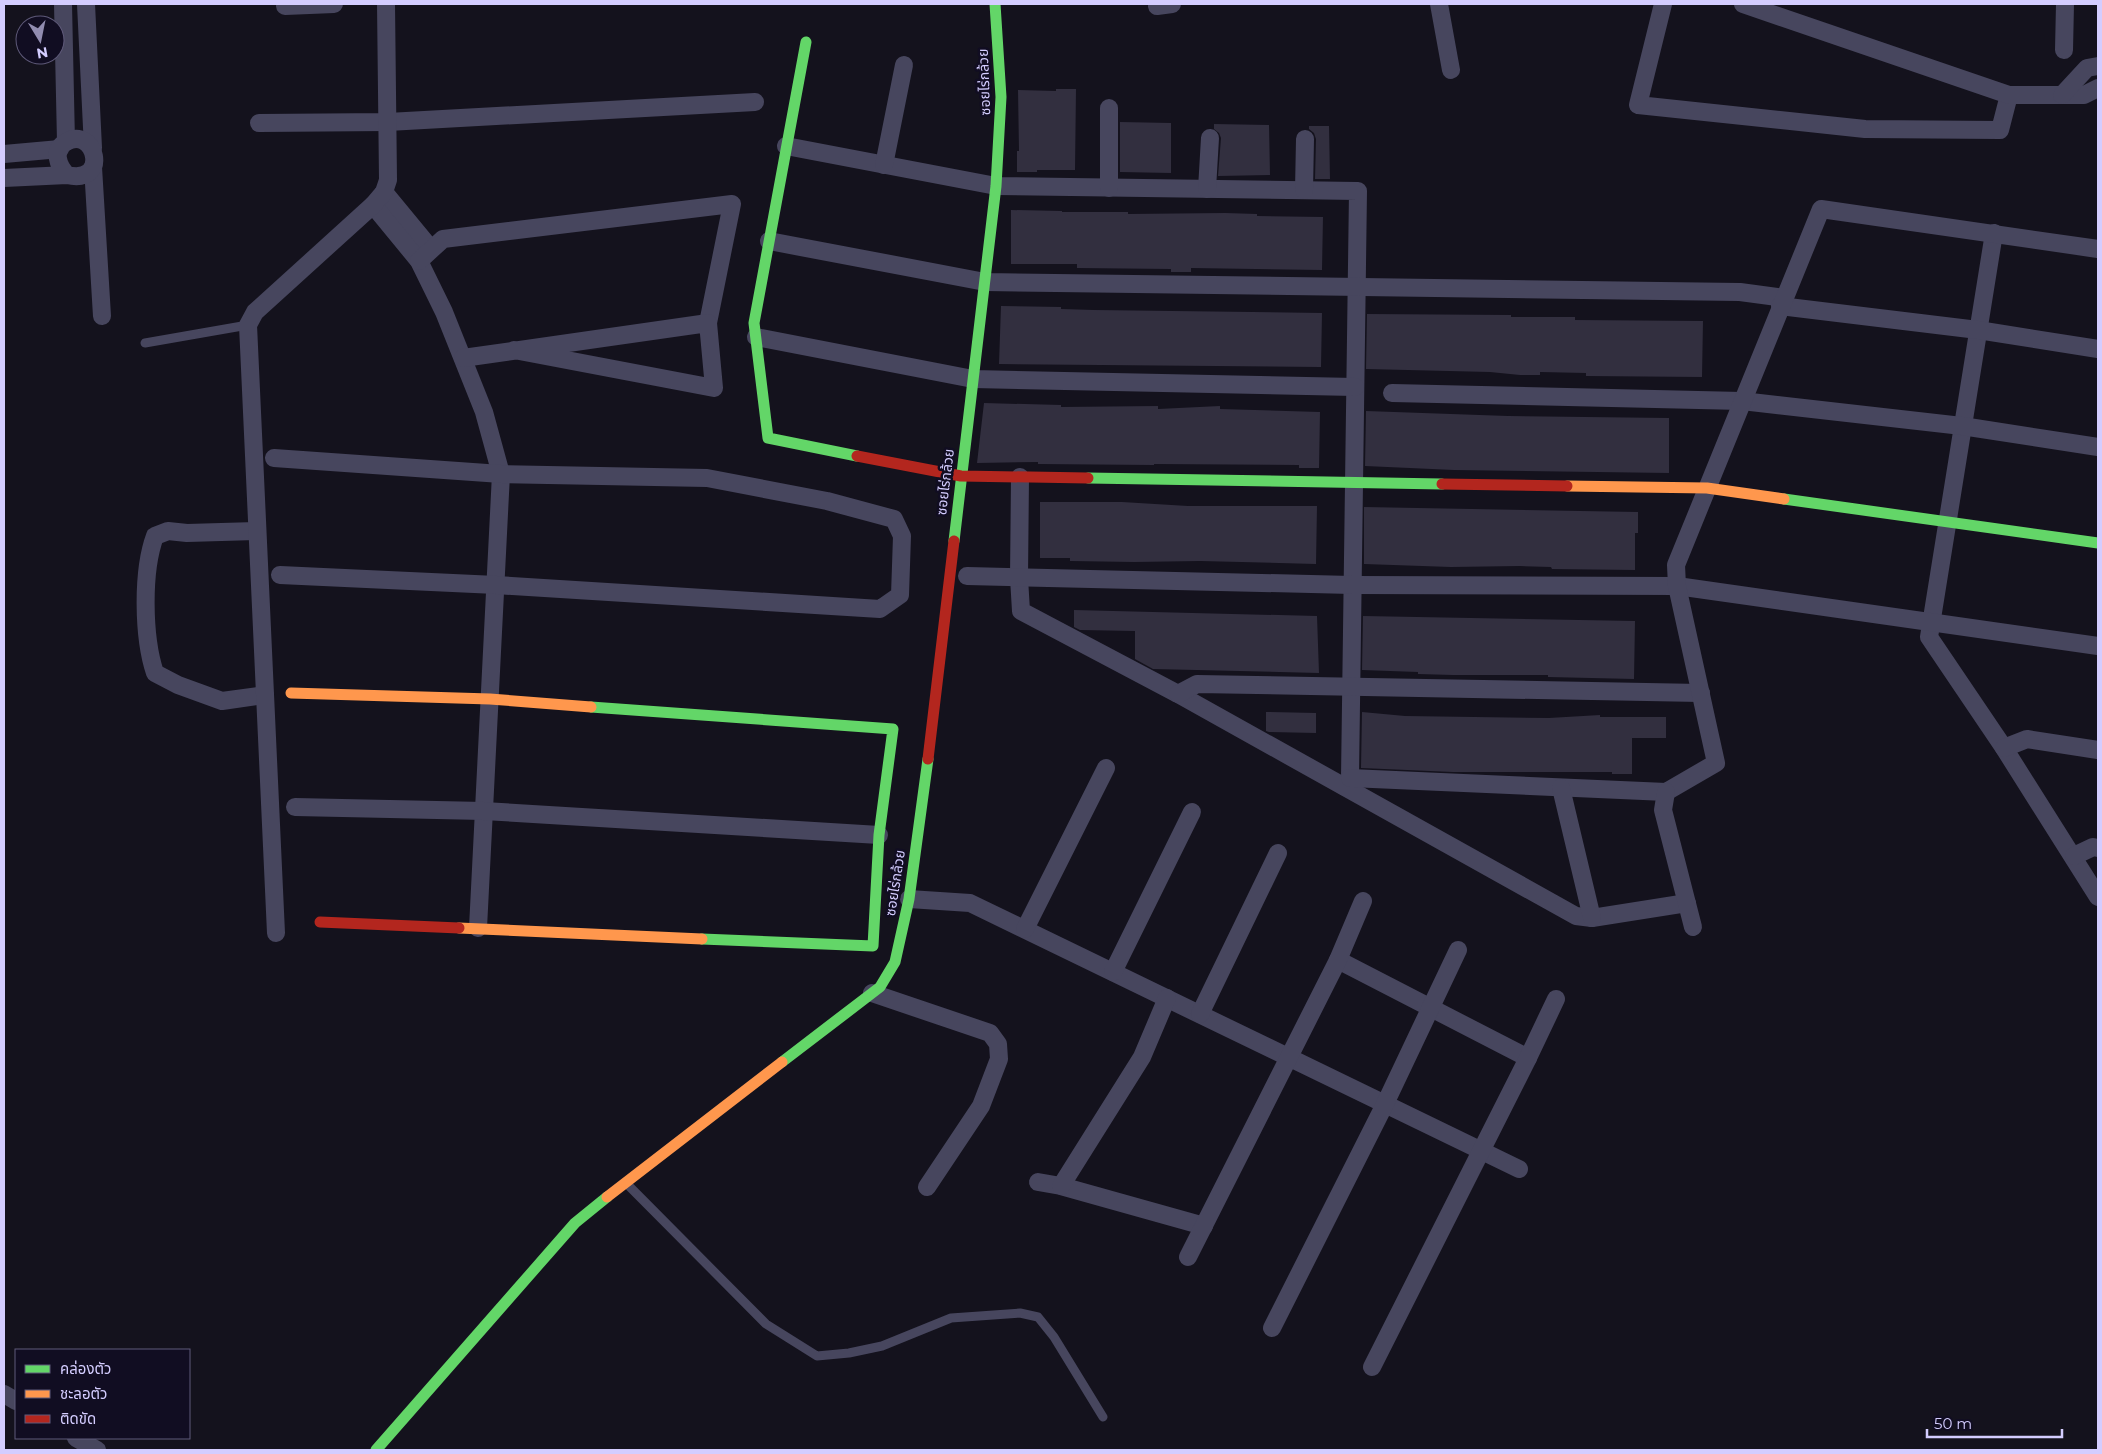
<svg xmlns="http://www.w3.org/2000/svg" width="2102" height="1454" font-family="Montserrat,'Noto Sans Thai',sans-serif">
	<rect width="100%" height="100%" fill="#14121d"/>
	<g fill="#322f3f">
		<path d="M1056,89H1076L1075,170H1037V172H1017V151H1019L1018,90L1056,91Z"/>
		<path d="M1120,122L1171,123V173L1120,172Z"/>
		<path d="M1214,124L1269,125L1270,175L1218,176L1221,138L1219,133L1214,129Z"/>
		<path d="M1309,126H1329L1330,179H1315L1316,139L1314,133L1309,129Z"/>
		<path d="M1011,210L1062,211V212H1128V214L1225,213L1257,214V216L1323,217L1322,270L1191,268V272H1171V269L1077,268V264H1011Z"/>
		<path d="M1001,306L1061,307V309L1094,310L1322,313L1321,367L999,364Z"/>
		<path d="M1367,314L1511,315V317H1575V320L1703,321L1702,377L1586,376V373L1540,372V375H1520L1490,372L1366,369Z"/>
		<path d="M984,403L1061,405V407L1158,406V409L1220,406V409L1320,412L1319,468H1299V465L1154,464V465L1038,464V462L977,463Z"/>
		<path d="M1366,411L1508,416L1669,418V473L1454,470L1365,466Z"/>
		<path d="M1040,502H1122L1188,506H1317L1316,564L1200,561L1134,562L1070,561V558H1040Z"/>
		<path d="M1364,507L1638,512V533H1635V570L1552,569L1551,567L1520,566L1451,567L1364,564Z"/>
		<path d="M1074,610L1317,616L1319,673L1153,669L1135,659V631L1080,630L1074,627Z"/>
		<path d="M1363,616L1635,621L1634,679L1548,677V675H1453L1418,674V672L1362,670Z"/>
		<path d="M1266,712L1316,713V733L1269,732L1266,731Z"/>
		<path d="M1362,712L1405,716L1549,718L1600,715V717H1666V738H1632V774H1612V772H1453L1361,768Z"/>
	</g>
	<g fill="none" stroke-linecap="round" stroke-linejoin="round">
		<g stroke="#47465e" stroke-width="9">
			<path d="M145,343L248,325"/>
			<path d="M627,1184L766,1324L817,1356L849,1353L882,1346L951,1318L1020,1313L1038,1317L1054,1337L1103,1417"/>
		</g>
		<g stroke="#47465e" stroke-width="18">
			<path d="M63,4L66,142"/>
			<path d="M86,4L93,148"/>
			<path d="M1439,4L1451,70"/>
			<path d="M1663,4L1638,105L1865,129L2000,130L2009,95"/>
			<path d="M1743,4L2009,95H2084L2098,88"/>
			<path d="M285,6L334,4"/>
			<path d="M1157,6L1172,4"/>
			<path d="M2064,50L2065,4"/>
			<path d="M2062,95L2087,68L2098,66"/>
			<path d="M259,123L388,122L755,102"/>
			<path d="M786,146L996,186L1358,191L1350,778L1345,787"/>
			<path d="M4,154L60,149"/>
			<path d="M884,165L904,65"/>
			<path d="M93,167L102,316"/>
			<path d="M4,178L67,175C111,185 95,125 66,142C52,150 58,166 67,175"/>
			<path d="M1109,188V108"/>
			<path d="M1207,189L1210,138"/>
			<path d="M1304,190L1305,139"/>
			<path d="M384,192L431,249"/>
			<path d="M373,205L419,261L444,312L484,412L501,474L478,928"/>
			<path d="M1994,233L1929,637L2004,748L2098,897"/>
			<path d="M769,241L985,282L1740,292L1785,298"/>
			<path d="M419,261L443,239L732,204L708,323"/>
			<path d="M1780,306L1978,330L2098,349"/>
			<path d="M756,337L973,379L1355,387"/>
			<path d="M463,358L708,323L714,388L514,350"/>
			<path d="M1392,393L1742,401L1962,426L2098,447"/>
			<path d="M274,458L501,474L707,478L827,501L894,519L902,536L900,595L880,609L496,585L280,575"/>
			<path d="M1020,477L1019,578L1021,611L1178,694L1576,916L1592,918L1687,903"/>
			<path d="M256,531L187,533L168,531L155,536C142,571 143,637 155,673L178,685L222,701L265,695"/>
			<path d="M967,576L1352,585L1677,586L2098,646"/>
			<path d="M1178,694L1197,684L1701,693"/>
			<path d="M2004,748L2027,739L2098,750"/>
			<path d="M1350,778L1666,792L1716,763L1677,586L1676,565L1821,209L2098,249"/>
			<path d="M1561,788L1592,918"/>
			<path d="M1666,792L1663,810L1693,927"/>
			<path d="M295,807L484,811L879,835"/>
			<path d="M2074,856L2093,847L2098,848"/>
			<path d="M909,899L970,903L1519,1169"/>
			<path d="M1025,929L1106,768"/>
			<path d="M276,933L248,325L255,312L373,205L384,192L388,180L386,4"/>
			<path d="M1338,960L1528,1058"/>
			<path d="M1113,972L1192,812"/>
			<path d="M872,993L990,1033L998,1044L999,1059L981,1106L927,1187"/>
			<path d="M1200,1014L1278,853"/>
			<path d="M1038,1182L1061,1186L1204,1226"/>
			<path d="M1061,1186L1142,1057L1167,998"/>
			<path d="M1188,1257L1338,960L1363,901"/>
			<path d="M1272,1328L1385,1104L1458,950"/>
			<path d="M1372,1367L1528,1058L1556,999"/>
			<path d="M4,1394L16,1401"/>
			<path d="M76,1438L97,1450"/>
		</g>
		<g stroke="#63d668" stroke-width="11">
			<path d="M806,42L754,323L768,438L857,456"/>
			<path d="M1088,478L1442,484"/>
			<path d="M1784,499L2098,543"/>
			<path d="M954,541L996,186L1001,97L995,4"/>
			<path d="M591,707L893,729L879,835L873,946L702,939"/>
			<path d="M782,1062L880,987L895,962L909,899L928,759"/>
			<path d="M376,1450L575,1223L607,1197"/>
		</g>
		<g stroke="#ff974d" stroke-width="11">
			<path d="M1567,486L1707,488L1784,499"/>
			<path d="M291,693L490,699L591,707"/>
			<path d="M459,928L702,939"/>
			<path d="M607,1197L782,1062"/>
		</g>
		<g stroke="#b3261e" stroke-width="11">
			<path d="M857,456L961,476L1088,478"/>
			<path d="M1442,484L1567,486"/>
			<path d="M928,759L954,541"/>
			<path d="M320,922L459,928"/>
		</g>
	</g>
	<g text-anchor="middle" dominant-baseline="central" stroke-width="5" stroke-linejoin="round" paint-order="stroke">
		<g font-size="14" fill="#d4cdff" stroke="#110d22">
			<text transform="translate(984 82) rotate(-92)">ซอยไร่กล้วย</text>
			<text transform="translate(945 482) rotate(-83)">ซอยไร่กล้วย</text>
			<text transform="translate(895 883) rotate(-81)">ซอยไร่กล้วย</text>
		</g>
	</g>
	<rect width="2102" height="1454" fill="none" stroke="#d4cdff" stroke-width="10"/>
	<rect x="15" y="1349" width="175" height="90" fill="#110d22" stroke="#5f5a7a"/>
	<rect x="25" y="1365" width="25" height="8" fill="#63d668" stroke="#5f5a7a"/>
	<text x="60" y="1374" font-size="15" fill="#d4cdff">คล่องตัว</text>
	<rect x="25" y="1390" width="25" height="8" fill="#ff974d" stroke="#5f5a7a"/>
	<text x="60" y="1399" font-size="15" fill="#d4cdff">ชะลอตัว</text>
	<rect x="25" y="1415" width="25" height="8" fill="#b3261e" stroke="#5f5a7a"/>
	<text x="60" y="1424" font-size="15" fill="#d4cdff">ติดขัด</text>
	<g transform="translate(40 40) rotate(170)"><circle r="24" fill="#110d22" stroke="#5f5a7a"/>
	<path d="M0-4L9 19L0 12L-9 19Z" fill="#918cb0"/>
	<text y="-8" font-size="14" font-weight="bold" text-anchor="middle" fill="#d4cdff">N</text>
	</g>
	<path d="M1927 1429v8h135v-8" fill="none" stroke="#d4cdff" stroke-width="2.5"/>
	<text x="1934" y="1429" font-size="15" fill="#d4cdff" stroke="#110d22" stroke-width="4" paint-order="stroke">50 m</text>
</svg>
